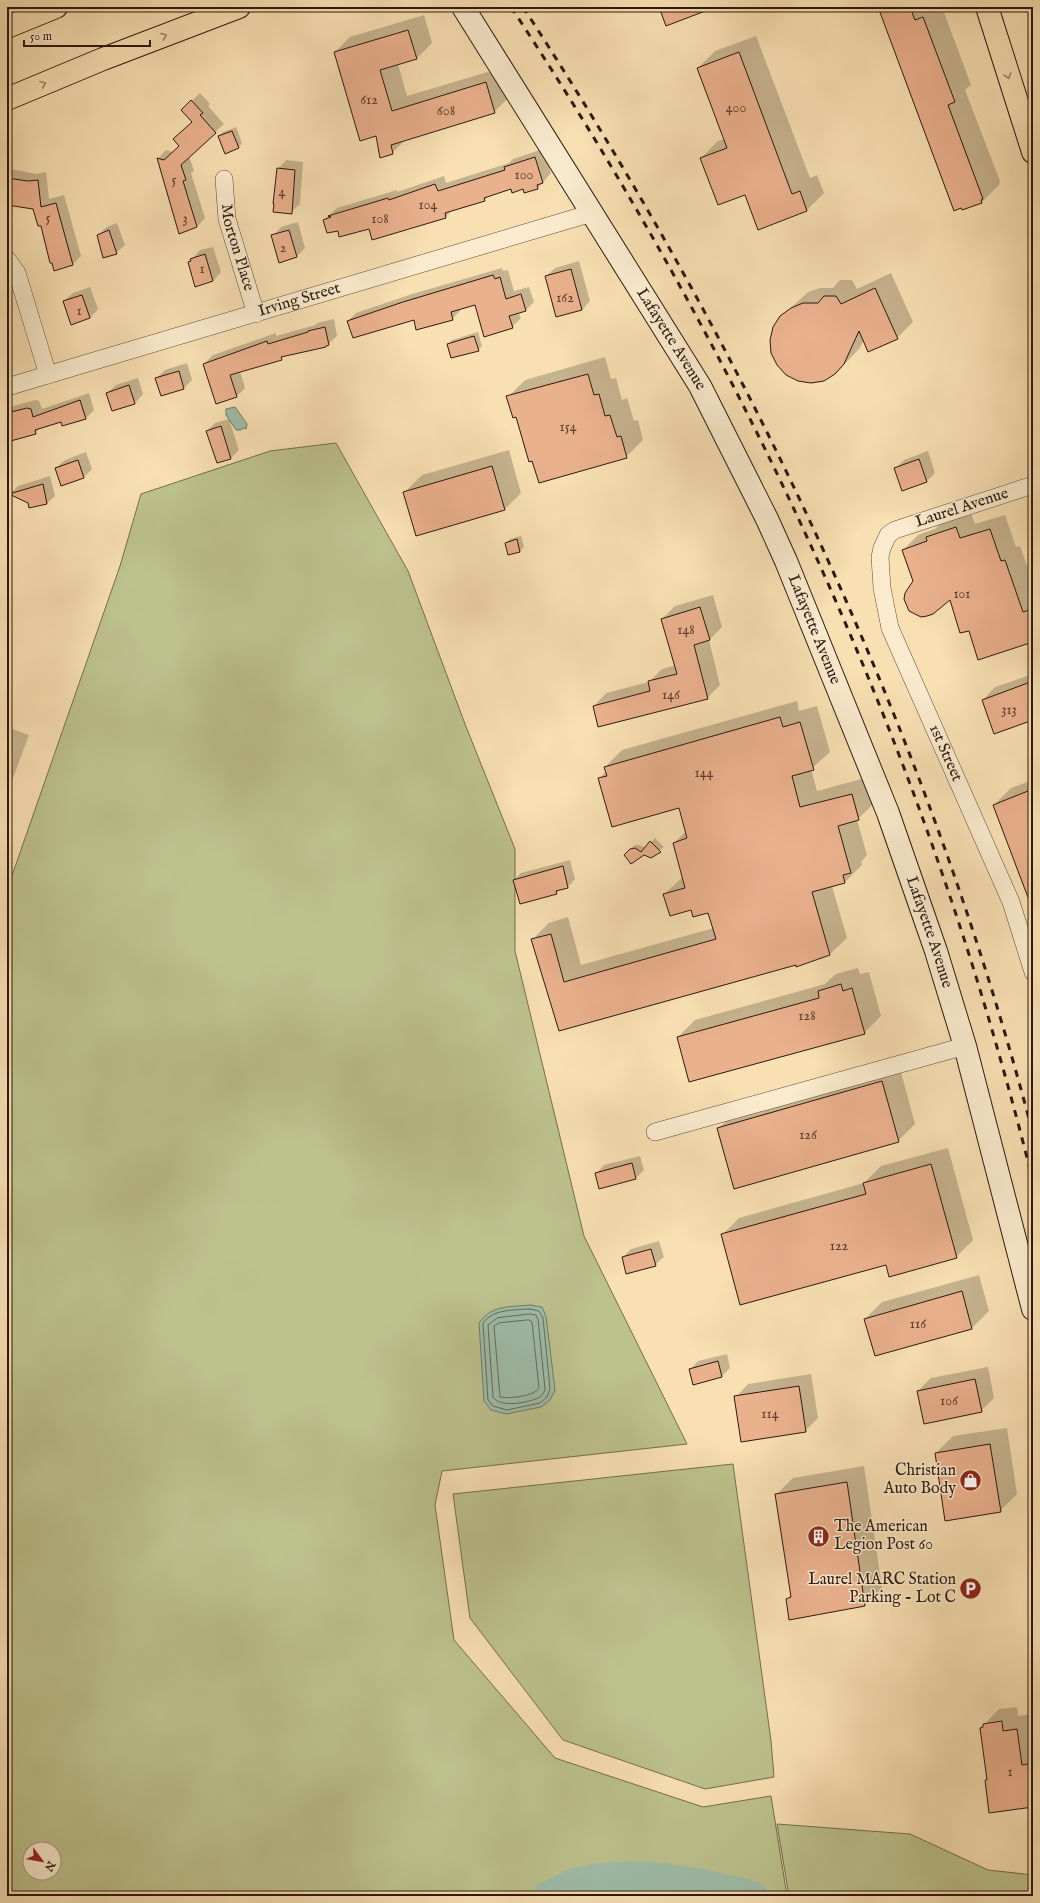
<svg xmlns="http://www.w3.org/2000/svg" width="1040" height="1903" font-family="'IM FELL English',serif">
	<rect width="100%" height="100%" fill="#f8e0b3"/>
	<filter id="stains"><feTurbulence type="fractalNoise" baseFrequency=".005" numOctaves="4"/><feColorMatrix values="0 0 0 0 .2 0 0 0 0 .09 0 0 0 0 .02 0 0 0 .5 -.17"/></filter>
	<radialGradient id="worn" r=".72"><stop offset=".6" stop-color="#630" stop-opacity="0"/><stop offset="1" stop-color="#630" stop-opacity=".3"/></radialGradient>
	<g fill="#bdc28d" stroke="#756d4e" fill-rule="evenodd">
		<path d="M336,443L408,571L465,724L515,849V951L584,1236L687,1444L442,1471L435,1505L454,1640L555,1758L703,1807L771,1796L787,1896H7V890L120,566L141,494L270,451ZM30,1849H54V1873H30Z"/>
		<path d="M733,1464L771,1741L774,1777L705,1789L563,1740L470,1618L453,1494Z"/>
		<path d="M777,1824L910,1834L988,1870L1033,1875V1896H789Z"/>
	</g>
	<g fill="#9ebda9" stroke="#717b6b">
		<path d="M235,407L247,424L246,429L243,428L241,430H236L226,415V409Z"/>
		<path d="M530,1305L542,1307L546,1316L555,1390L550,1400L541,1407L506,1414L491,1410L484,1401L479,1323C491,1305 510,1307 530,1305Z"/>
	</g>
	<g fill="#0003">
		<path d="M891,7H942L971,85L965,90L1000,181L999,185L982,202L963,209Z"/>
		<path d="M424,15L432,43L417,58L398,64L407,96L501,68L509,97L494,112L407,138L392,153L377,135L335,52L350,37Z"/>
		<path d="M756,36L810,178L817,175L824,193L807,210L759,229L745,194L701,158L718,141L725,139L698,68L715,51Z"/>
		<path d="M200,93L210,104L208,106L224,124L189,156L194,171L191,173L205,218L197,227L158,159L166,150L173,152L180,146L193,122L182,110Z"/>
		<path d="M236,127L242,143L239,147L219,136L223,132Z"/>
		<path d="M543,149L551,173L538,188L525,192L524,188H511L489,195L485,200L453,209L446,217L370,228L338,229L324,220L337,208L397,190V192L444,176L446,183L509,163L513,159Z"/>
		<path d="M286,160L303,162L300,204L291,212L278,169Z"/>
		<path d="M10,169L37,174L46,172L49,199L64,195L81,256L73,264L42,224L34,208L7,204V172Z"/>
		<path d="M298,222L305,248L297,256L280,261L273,236L281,227Z"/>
		<path d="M117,223L125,245L116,253L98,235L107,227Z"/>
		<path d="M213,247L221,272L213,281L189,262L200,250Z"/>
		<path d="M579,261L590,301L582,310L546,276L555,268Z"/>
		<path d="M502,268L503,271L508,270L514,291L529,287L534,302L526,310L518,312L521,318L512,327L476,304L460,309V311L452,319L348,321L356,313L412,294Z"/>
		<path d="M891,273L913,322L897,338L864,339L860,348L835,374L781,317L808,292L820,288H833L840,280H852L857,289Z"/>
		<path d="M90,287L98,309L90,318L64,301L73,293Z"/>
		<path d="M7,312L13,333L7,339Z"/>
		<path d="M334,319L337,336L326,346L285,355L281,359L240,371L245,388L237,396L217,403L204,364L213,355L276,333V336L315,325L317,323Z"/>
		<path d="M478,332L482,346L478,350L448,344L452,340Z"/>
		<path d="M605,357L611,379L616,378L622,400L627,398L634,421L638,420L643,440L626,457L517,416L508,397L525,380Z"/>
		<path d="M187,363L192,380L184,388L161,395L157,378L165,370Z"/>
		<path d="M138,378L143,394L135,403L107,393L116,385Z"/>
		<path d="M89,393L94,410L86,418L61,421L41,427L35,433L7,440V413L13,406L36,400L39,401L42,409Z"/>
		<path d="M229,419L239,450L231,458L207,431L215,423Z"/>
		<path d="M509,450L521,493L504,510L405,492L422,475Z"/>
		<path d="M928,451L935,473L927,481L903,489L896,468L904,460Z"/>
		<path d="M86,452L92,469L84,477L56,468L65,460Z"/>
		<path d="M50,476L55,496L47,503L30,507L29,503L10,494L18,486Z"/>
		<path d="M971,513L975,524L1005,515L1016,547L1020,546L1033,583V641L970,629L950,599L914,581L903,550L918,535L935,529L942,522Z"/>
		<path d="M521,536L524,547L520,551L506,543L510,539Z"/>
		<path d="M713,595L722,627L709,640L720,685L707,698L599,726L594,706L606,693L649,682L662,669L676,665L662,619L675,606Z"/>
		<path d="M1033,674V719L983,700L995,687Z"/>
		<path d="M797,701L799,711L817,706L830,752L811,769L817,791L869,777L875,802L857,820L867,855L861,862L862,865L845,882L832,886L847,938L830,954L560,1030L532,940L549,923L568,917L581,965L714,928L709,911L692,909L664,894L683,877L674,843L686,831L679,806L599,779L606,771L605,767L622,750Z"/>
		<path d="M7,727L29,735L7,794Z"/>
		<path d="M1033,780V909L994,805L1011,788Z"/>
		<path d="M655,838L664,847L651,857L630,849L635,845H639L646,848Z"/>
		<path d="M570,860L575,879L568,887L562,888L556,893L514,880L521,873Z"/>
		<path d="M858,968L860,974L869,972L881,1016L864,1033L678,1037L695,1020L825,984L836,974Z"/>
		<path d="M899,1065L915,1124L898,1141L718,1129L735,1112Z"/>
		<path d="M948,1148L973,1240L956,1257L886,1263L722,1235L739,1218L864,1183L881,1166Z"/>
		<path d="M640,1156L644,1170L636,1178L596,1174L604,1165Z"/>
		<path d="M659,1241L664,1257L655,1265L623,1257L631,1249Z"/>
		<path d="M979,1275L989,1311L972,1328L875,1355L865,1319L882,1302Z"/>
		<path d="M727,1354L730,1368L722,1376L693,1384L690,1370L698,1361Z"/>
		<path d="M988,1367L994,1398L981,1411L918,1391L931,1378Z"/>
		<path d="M811,1374L818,1418L805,1431L736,1397L748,1384Z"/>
		<path d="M1007,1428L1017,1494L1000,1511L936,1453L953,1436Z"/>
		<path d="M864,1466L882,1588L865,1605L790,1619L787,1599L792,1594L776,1495L793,1478Z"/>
		<path d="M1017,1707L1018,1716L1032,1714L1033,1806L986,1780L988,1778L981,1728L999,1709Z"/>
	</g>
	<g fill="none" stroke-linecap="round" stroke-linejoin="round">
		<g stroke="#666a5c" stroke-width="1">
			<path d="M530,1309L539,1311L543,1318L550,1389L547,1397L540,1403L507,1410L493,1406L488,1400L483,1323C493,1309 514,1310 530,1309Z"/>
			<path d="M530,1314L536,1315L538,1319L545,1389C544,1393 542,1396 538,1398C527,1403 500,1408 493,1397L488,1325L497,1318Z"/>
			<path d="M529,1320L532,1322L539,1388C535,1396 509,1399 500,1397L494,1326L499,1323Z"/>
		</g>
		<path stroke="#9ebda9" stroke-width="30" d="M548,1896C558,1892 568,1885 579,1882C636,1868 697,1882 753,1896"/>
	</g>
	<g fill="#eab18d" stroke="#2d180f">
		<path d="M659,7H713V8L666,26Z"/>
		<path d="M878,7H910L915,20L923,17L955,102L948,105L983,199L981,200L982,203L962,210L961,208L954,211Z"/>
		<path d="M408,30L417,59L380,70L392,111L486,82L495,113L391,145L393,154L380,158L376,136L360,141L334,52Z"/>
		<path d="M739,52L792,194L800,191L807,211L758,230L745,195L718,205L700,158L727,148L697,68Z"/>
		<path d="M191,100L203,113L200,115L216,133L181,165L186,180L183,181L197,227L179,234L157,158L164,160L179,146L173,139L192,122L181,110Z"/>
		<path d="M232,131L239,148L225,154L218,136Z"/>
		<path d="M535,157L543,183L537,185L538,189L524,193L523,189L512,193L511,189L484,198L485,201L445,213L446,218L372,240L369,229L339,237L338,231L327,233L323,220L331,217L328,216L388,198L389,200L435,184L438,191L505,170L504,167Z"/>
		<path d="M277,168L295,170L292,214L273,212L274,204H273Z"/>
		<path d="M7,178L28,181L38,180L41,207L56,203L73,265L54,271L52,263H50L41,226H38L33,209L7,205Z"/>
		<path d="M109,230L117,254L103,258L97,235Z"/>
		<path d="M289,230L297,257L279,263L271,235Z"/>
		<path d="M205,254L213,281L195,287L188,262L191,261L190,259Z"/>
		<path d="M571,269L582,310L556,317L545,276Z"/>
		<path d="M493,275L495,279L500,277L506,299L521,294L526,311L509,316L513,328L484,337L475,305L451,312L453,320L416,330L414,320L353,338L347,321L403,302Z"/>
		<path d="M875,288L898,339L868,352L859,331L844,364L835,374L824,381L811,383L798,381L786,375L777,365L771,353L770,340L773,327L780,316L791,308L803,303H818L824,296H836L841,304Z"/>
		<path d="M82,295L90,318L71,325L63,301Z"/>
		<path d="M325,327L329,345L326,346V347L281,357L282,360L230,375L237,397L216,404L203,364L267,341L268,344L308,332V331Z"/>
		<path d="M474,336L479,351L451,358L447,344Z"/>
		<path d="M179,371L184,389L161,396L155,378Z"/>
		<path d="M588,374L594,395L599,394L605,416L610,415L617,437L621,436L627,458L539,483L532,461L529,462L516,417L513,418L506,396Z"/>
		<path d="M129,385L135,404L112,411L106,393Z"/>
		<path d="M80,400L86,419L62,426L61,422L35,430L36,434L7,442V413L27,408L31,409L33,417Z"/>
		<path d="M221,426L231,459L217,463L206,431Z"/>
		<path d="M919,459L927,482L902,491L894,468Z"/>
		<path d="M78,460L84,478L61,486L55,468Z"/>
		<path d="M492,466L505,510L416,536L403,492Z"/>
		<path d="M43,484L47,504L29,508L28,503L9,494Z"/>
		<path d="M956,527L960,538L990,529L1001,561L1005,560L1023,612L1033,609V642L978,660L969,631L960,633L950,600L933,614L927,616L921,617L909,611L904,599L905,593L913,581L902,550L927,541L926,537Z"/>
		<path d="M517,539L520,552L508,555L505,543Z"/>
		<path d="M700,607L710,640L694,645L708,699L598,727L593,706L650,691L648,681L677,674L661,619Z"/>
		<path d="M1033,681V720L994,734L982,700Z"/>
		<path d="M780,717L783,727L800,722L814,770L792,776L800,807L852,794L859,820L838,826L851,873L843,875L845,883L812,892L830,955L796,967V965L559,1031L531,939L551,934L564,982L716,939L708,913L693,917L691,910L670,916L663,894L685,888L673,843L687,838L679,808L612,827L598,778L607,776L604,767Z"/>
		<path d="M1033,789V908H1032L993,805Z"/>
		<path d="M650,841L661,852L651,858L644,855L631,864L624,855L630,849L635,848L641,852Z"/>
		<path d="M563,866L568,888L556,891L557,894L520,904L513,880Z"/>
		<path d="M841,984L843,991L852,988L865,1034L689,1082L677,1037L819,998L818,991Z"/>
		<path d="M882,1081L899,1142L734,1189L717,1128Z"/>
		<path d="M632,1163L636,1179L599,1189L595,1173Z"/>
		<path d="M931,1164L957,1258L889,1277L886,1265L740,1305L721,1234L866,1194L863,1183Z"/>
		<path d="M651,1249L656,1266L626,1274L622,1257Z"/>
		<path d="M962,1291L972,1329L875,1356L864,1319Z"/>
		<path d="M718,1361L722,1377L693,1385L689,1369Z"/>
		<path d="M975,1379L982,1412L924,1424L917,1391Z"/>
		<path d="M799,1386L806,1432L741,1442L734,1396Z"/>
		<path d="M990,1444L1001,1512L945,1521L935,1453Z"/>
		<path d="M847,1482L865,1606L789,1620L786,1599L791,1597L775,1494Z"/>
		<path d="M1002,1721L1003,1731L1017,1729L1022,1765L1033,1763V1807L989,1813L985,1780H987L980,1728L983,1727V1724Z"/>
	</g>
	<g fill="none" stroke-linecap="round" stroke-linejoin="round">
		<defs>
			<g id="street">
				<path id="s1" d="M224,179L227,219L256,314"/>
				<path d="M7,259L17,273L48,375"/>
				<path id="s2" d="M7,387L592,213"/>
				<path id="s3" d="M1033,485L895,530L888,535L882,548L880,557L882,588L890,628L1011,902L1033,972"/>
				<path d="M655,1132L965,1046"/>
			</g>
			<g id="secondary">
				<path id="s4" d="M463,7L700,386L767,519L786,561L888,813L936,951L965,1046L1033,1309"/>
			</g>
			<g id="primary">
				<path d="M987,7L1033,152"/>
				<path d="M7,27L56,7"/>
				<path d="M7,99L103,59L239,7"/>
			</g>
		</defs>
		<use href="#street" stroke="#604a38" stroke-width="18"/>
		<use href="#secondary" stroke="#2d180f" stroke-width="24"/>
		<use href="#primary" stroke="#2d180f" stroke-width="24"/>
		<use href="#street" stroke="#faebce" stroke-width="17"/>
		<use href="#secondary" stroke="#faebce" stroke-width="22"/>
		<use href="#primary" stroke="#f8e0b3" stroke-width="22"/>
		<g stroke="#2d180f" stroke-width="3" stroke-dasharray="7 7" stroke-linecap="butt">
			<path d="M511,7C689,277 838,569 943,876C978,977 1007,1078 1033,1181"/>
			<path d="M523,7C749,354 928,733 1033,1134"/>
		</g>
	</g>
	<defs><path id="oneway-chevron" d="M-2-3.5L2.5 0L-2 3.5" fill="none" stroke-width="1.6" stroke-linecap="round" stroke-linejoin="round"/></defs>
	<g stroke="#9d8669">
		<use href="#oneway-chevron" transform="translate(164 36) rotate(-21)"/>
		<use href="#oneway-chevron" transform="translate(1008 76) rotate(72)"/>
		<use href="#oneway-chevron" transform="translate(43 84) rotate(-23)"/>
	</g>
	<defs>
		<symbol id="shop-disc" viewBox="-11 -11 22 22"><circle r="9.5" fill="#8f2418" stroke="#faebce"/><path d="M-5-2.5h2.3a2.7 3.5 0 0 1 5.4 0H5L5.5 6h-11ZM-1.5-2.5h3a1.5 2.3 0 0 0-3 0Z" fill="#fff"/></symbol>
		<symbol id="building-disc" viewBox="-11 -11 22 22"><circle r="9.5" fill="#8f2418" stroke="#faebce"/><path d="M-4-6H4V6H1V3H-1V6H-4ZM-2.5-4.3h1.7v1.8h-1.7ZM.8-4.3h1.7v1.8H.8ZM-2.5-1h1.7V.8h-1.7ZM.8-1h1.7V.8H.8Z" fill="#fff"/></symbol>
		<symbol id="parking-disc" viewBox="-11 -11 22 22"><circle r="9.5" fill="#8f2418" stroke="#faebce"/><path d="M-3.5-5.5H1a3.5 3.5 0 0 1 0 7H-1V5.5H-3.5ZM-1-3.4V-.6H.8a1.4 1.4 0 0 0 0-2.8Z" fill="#fff"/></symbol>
	</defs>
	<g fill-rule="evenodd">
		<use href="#shop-disc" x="958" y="1468" width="25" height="25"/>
		<use href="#building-disc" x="806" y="1524" width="25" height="25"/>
		<use href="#parking-disc" x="958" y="1576" width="25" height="25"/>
	</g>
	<g text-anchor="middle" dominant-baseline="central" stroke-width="3" stroke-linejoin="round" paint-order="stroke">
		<g font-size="14" fill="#5c3e2e">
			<text x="369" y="100">612</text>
			<text x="736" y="108">400</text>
			<text x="446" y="111">608</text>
			<text x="524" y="175">100</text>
			<text x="174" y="180">5</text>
			<text x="282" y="192">4</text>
			<text x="428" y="205">104</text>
			<text x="48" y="218">5</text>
			<text x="185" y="219">3</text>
			<text x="380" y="219">108</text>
			<text x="283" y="248">2</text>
			<text x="202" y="269">1</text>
			<text x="565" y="298">162</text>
			<text x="79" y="311">1</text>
			<text x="568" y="427">154</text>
			<text x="962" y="594">101</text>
			<text x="686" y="630">148</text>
			<text x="671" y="695">146</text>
			<text x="1009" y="710">313</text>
			<text x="704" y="773">144</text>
			<text x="807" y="1016">128</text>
			<text x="808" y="1135">126</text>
			<text x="839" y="1246">122</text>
			<text x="918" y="1324">116</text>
			<text x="949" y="1401">106</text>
			<text x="770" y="1414">114</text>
			<text x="1010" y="1772">1</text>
		</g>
		<g font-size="16" fill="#2d180f" stroke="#faebce">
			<text stroke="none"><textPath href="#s1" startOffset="70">Morton Place</textPath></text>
			<text stroke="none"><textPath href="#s2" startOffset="305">Irving Street</textPath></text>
			<text stroke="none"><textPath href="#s4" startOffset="392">Lafayette Avenue</textPath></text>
			<text transform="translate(962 508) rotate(-18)">Laurel Avenue</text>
			<text stroke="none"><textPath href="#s4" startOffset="716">Lafayette Avenue</textPath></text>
			<text stroke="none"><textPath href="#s3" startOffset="386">1st Street</textPath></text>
			<text stroke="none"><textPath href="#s4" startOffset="1040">Lafayette Avenue</textPath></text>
		</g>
		<g font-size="16" fill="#2d180f" stroke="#faebce" text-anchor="end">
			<text x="956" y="1471">Christian<tspan x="956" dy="18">Auto Body</tspan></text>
			<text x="834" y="1527" text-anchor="start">The American<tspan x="834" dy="18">Legion Post 60</tspan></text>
			<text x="956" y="1580">Laurel MARC Station<tspan x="956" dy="18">Parking - Lot C</tspan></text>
		</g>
	</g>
	<rect width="1040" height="1903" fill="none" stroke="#f8e0b3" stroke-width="24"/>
	<rect x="8" y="8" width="1024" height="1887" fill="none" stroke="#2d180f" stroke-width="2"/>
	<rect x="12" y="12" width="1016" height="1879" fill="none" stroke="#2d180f"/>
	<g transform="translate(42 1861) rotate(122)"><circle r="19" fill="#faebce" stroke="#a89782"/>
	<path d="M0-3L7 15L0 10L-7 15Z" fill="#8f2418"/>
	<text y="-6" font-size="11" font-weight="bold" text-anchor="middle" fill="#2d180f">N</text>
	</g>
	<path d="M24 40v6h126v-6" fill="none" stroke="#2d180f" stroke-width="2"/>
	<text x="30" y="40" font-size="12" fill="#2d180f" stroke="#faebce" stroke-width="3" paint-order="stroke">50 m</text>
	<rect width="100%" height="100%" filter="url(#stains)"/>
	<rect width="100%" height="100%" fill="url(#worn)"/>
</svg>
